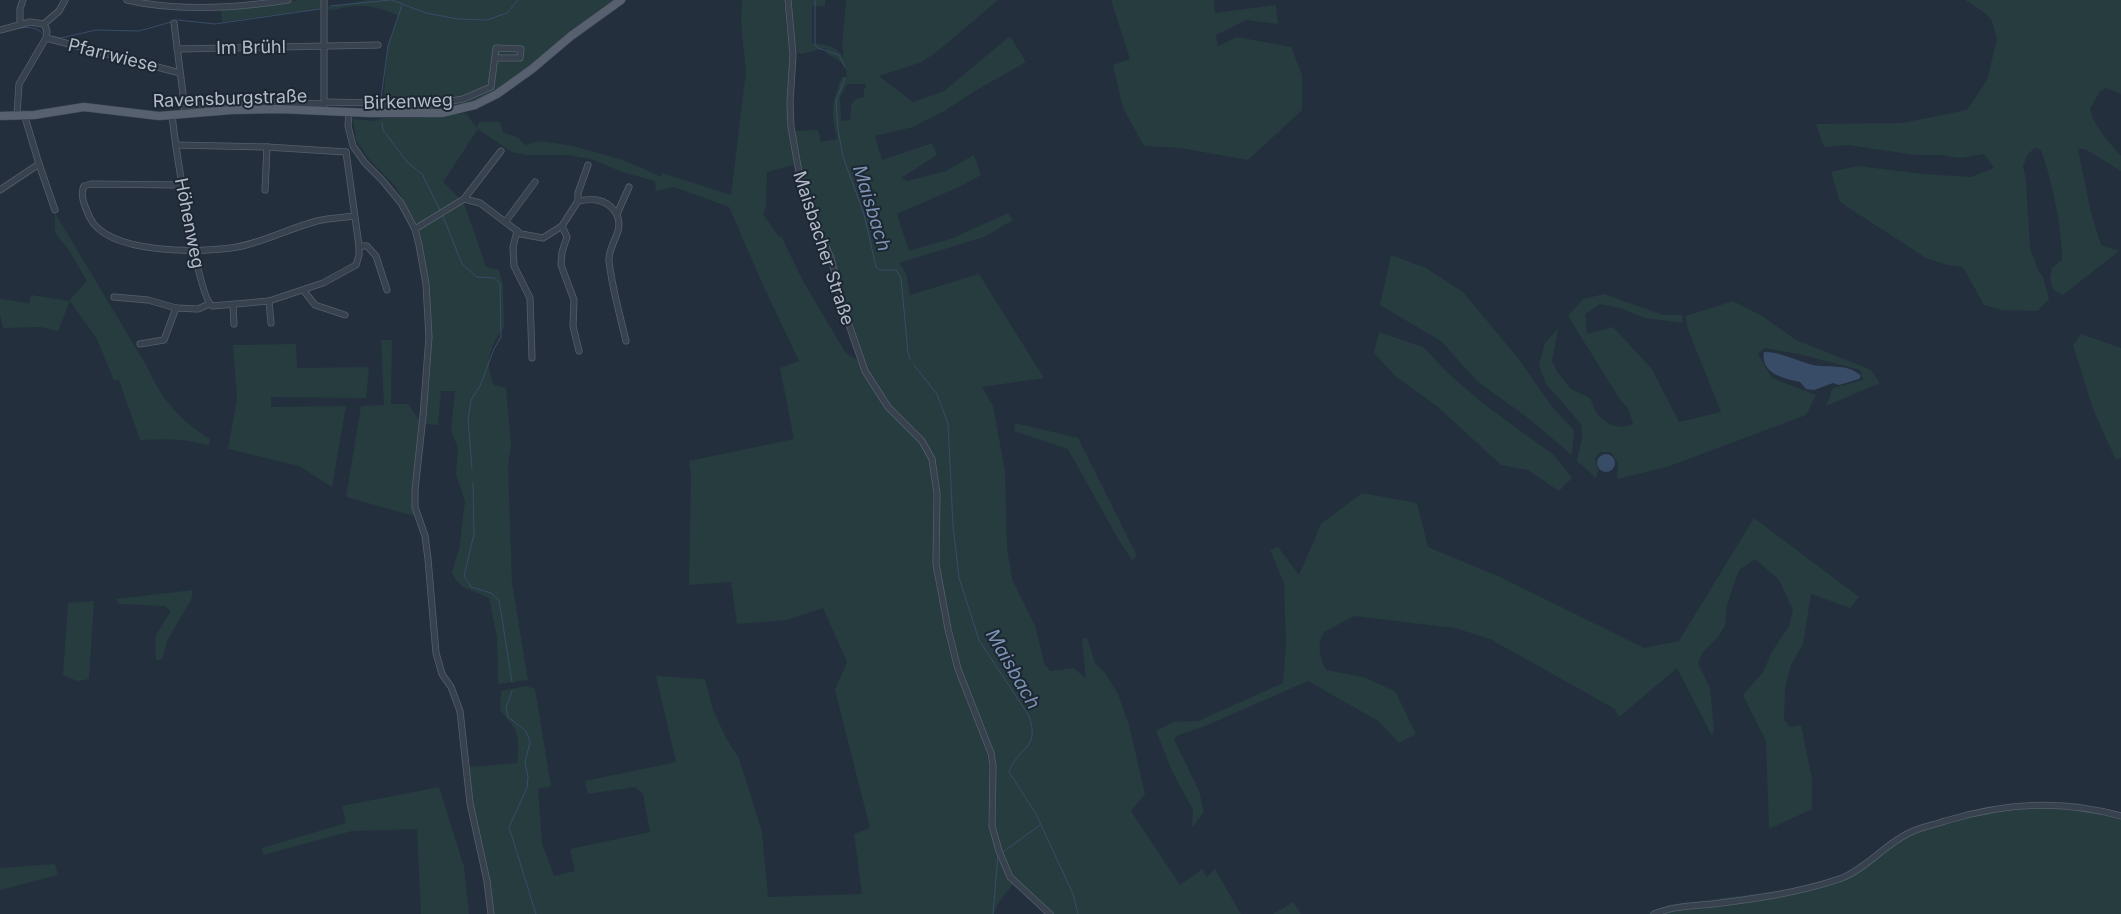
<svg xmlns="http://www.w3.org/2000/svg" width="2121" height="914" font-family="Inter,sans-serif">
	<rect width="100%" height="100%" fill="#242f3e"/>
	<g fill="#263c3f" fill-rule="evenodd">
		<path d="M301,0H326L328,7L366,0H614C595,13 576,27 558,42C528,66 498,98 459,106C434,111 408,110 383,110L387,46L399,16C383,9 370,5 353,6C342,7 332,12 321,9L222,22L221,10Z"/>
		<path d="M742,0H784L790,57L789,124L794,165L767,172L766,207L763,214L779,237L781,236L803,281L845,352L857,360L887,409L920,440L928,454L933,471L934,572L943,623L967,701L987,751L991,781L988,820L994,846L1006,872L1013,884L997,905L994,914H492L489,874L473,807L469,767L517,763C520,734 518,731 500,710L501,691L526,686L535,689L551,786L538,789L542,843L554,876L575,871L570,849L650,832L643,794L635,787L588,794L585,781L676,762L656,676L705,679L713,710L726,738L739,758L762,832L768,897L862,894L854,834L870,828L835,690L847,662L823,608L787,620L737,624L731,582L689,585L691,476L689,461L794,439L780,368L799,361L763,285L729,207L674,187L656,191L655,181L622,172L591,159L568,155H526L512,152L478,129L443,182L464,203L486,267L499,270L503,285L504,327C490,344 484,365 494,385L506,388L511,445L508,466L512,583L528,680L498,684L497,637L489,598L463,587L455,579L452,572L459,549L465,501L456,475L458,448L451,431L455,391H441L438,425L424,424L431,351L427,276L419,231L420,229L395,186L368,158L356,140L353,119L374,121L382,118H414L466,113L477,128L479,122H500L503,132L519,138L525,145L540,141L573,146L623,160L662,177V173L731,195L746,71L741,22Z"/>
		<path d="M789,0H825V6H812V43C825,44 836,46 844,57L842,46L846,0H998L939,50L922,62L879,76L913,102L944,91L1010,36L1026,62L975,91L946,110L913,127L875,136L882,160L932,143L937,155L901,178L907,181L946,171L974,155L981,175L959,187L897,214L909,251L953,238L1008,213L1013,220L984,237L899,263L906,273L910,295L979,274L1044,378L982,387L993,406L1005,471L1007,548L1012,579L1036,628L1044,663L1050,671L1074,668L1086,679L1082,639L1087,638L1095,663L1106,674L1118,694L1129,725L1145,794L1131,811L1180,885L1202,869L1207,877L1215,869L1241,914H1052L1011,875L993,829L994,755L991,743L963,677L949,628L938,564L934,459L929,448L915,429L892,409L867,370L832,254L808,203L796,151L793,131L818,130L821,142L837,139C831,113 831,103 842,77H847C847,64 838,59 827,54L825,48L801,54L796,52ZM847,84H866V88L864,89V97C848,100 852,106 850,120L841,121L840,97Z"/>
		<path d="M1111,0H1214L1215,13L1276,5L1278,24L1246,20L1216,35L1218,46L1237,37L1291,47L1302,75V110L1248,160L1180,148L1144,146L1123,108L1113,65L1130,59Z"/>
		<path d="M1965,0H2121V94L2106,88L2100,91L2090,109C2094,127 2109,142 2121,156V171L2085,149H2078L2091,213L2101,245L2119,251L2063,295L2054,290L2050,280L2052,268L2062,260C2062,228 2052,180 2041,150L2035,148L2028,154L2023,166L2026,180L2030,248L2038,270L2043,277L2049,299L2038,311L2002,310L1984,305L1963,267L1947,265L1926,258L1840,202L1831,172L1858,166L1923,174L1971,177L1994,168L1984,154L1959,158L1941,155H1915L1849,145L1824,147L1816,124L1902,123L1967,110L1987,80L1997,39L1992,21L1985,13Z"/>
		<path d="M55,213L149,370C160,398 184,424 210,439L209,446C186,438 164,439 140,440L119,380L114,381L97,339L70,301L58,331L40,327L3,328L0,315V299L29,303L31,295L69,301L87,281L70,252L55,232Z"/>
		<path d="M1391,255L1426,268L1463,292L1518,358L1553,408L1574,430L1572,455L1528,418L1478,382L1441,341L1380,305Z"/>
		<path d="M1604,294L1663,315H1682L1683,323L1645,318L1620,308L1600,304L1585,314L1587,334L1613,327L1652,369L1679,422L1721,412L1687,327L1686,316L1733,301L1762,316L1796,340L1871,370L1880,383L1826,406L1833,388L1863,380L1860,370L1799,354L1764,348L1758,354L1772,378L1816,395L1806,415L1667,467L1617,479L1618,463L1611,452H1600L1595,459L1598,470L1596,478L1577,461L1582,438L1581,424L1546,384L1539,365L1545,343L1558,329L1552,361L1558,373L1571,389L1590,398L1597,414L1610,425L1624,427L1633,424L1629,410L1619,398L1568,316L1583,299Z"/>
		<path d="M1379,332L1423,347L1451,376L1485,405L1554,455L1572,478L1559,491L1528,470L1501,465L1438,407L1395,376L1374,353Z"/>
		<path d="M2081,334L2121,348V458L2116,460L2093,409L2073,345Z"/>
		<path d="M381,340H392L391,404H408L420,421L411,494L414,516L346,497L361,406L384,405Z"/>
		<path d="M296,344L297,368L369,367L366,398L271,397V407L346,406L332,487L299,466L228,449L237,399L233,345Z"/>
		<path d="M1015,423L1078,438L1137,556L1132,560L1117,537L1068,449L1014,431Z"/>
		<path d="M1362,493L1417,503L1428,547L1500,577L1644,648L1679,641L1754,518L1859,597L1850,608L1811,594L1803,644L1791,665L1788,675L1785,690L1784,720L1790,727L1801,725L1812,779V809L1769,829L1766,741L1743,695L1763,672L1773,650L1789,626L1793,610L1779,580L1755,559L1739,570L1727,605L1725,626L1718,637L1703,652L1698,663L1710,688L1714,730L1712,736L1677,668L1619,717L1615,709L1490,639L1455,628L1354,616L1324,632C1316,644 1320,658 1326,670L1363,677L1395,691L1416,734L1399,743L1378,721L1308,681L1203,727L1178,735L1174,739L1199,791L1204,812L1192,828L1193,810L1173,773L1156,731L1173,722L1198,721L1283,683L1286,643L1284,583L1270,550L1278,547L1299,575L1321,524Z"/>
		<path d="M193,590L191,600L168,639L162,659L156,661L155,637L171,611L164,606L119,604L116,599Z"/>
		<path d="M94,601L89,679L77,681L63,675L68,603Z"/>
		<path d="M439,787L464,867L469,914H421L417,829L352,831L263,855L262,848L346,823L342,806Z"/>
		<path d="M2027,803H2079L2121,814V914H1647L1668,905L1785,890L1838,877L1909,830L1968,811Z"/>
		<path d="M55,864L58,875L0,890V868Z"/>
		<path d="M1293,902L1301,914H1273Z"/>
	</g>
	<g fill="#394c67">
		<path d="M1764,352C1780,352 1793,359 1809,364C1825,369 1848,362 1861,376L1859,379L1839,385L1833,383L1814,390L1806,389L1800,382C1784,379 1760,373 1764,352Z"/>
		<circle cx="1606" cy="463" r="9"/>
	</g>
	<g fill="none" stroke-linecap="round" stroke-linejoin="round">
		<g stroke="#394c67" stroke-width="1">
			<path d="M392,0L426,13L458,19L487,20L507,13L518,0"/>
			<path d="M815,0V45L818,48L839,55L845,67"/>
			<path d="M330,6L391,0"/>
			<path d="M178,20L215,24L320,9"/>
			<path d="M0,33C13,30 31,22 42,33"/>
			<path d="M50,36L61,38L96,30L139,31L171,22"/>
			<path d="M845,78L836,101L838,129L843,157L864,214L876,267L880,270H896L901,278L908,353L910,359"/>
			<path d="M381,99L388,46L402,5"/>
			<path d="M382,123L383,130L407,162L422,174L440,210"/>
			<path d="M443,216L462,264L477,277L495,278L500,284L501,337L494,349L480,386L471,400L468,420L472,468"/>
			<path d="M914,365L937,394L948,424L953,525L959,578L979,640L1029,716C1041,750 1017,747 1009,772L1036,814L1073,894L1078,914"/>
			<path d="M473,483L474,534L464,576L471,587L491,593L499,600L512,682"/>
			<path d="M512,691L506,708L508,717L526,731L530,742L525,762L528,777L527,788L509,827L536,914"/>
			<path d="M1003,852L1040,825"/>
			<path d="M993,914L998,855"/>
		</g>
		<defs>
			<g id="minor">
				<path d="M127,0C179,12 236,8 288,0"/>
				<path d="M324,0V104"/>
				<path d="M788,0L793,55L790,103L791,127L803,195L831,258L845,313L865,371L888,407L922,441L932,459L937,494L936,564L948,629L958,669L991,753L993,766L992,826L999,851L1010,877L1050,914"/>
				<path d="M174,23L185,110"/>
				<path d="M20,24V9L23,0"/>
				<path d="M44,24L59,11L65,0"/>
				<path d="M0,30L30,22L44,24"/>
				<path d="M46,38L180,73"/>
				<path d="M177,49L378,45"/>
				<path d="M324,102L434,104L463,99L491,87L496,48L521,49L520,58H495"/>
				<path d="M184,107L238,102L324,104"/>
				<path d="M349,113L348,126L353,146L365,163L382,180L401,203L415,229L419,245L426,284L429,337L423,416L415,490V507L425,536L428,559L436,653L442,674L451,687L460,711L470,803L487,881L491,914"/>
				<path d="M17,114L19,84L46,38L47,31L44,24"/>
				<path d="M24,114L39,164L55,210"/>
				<path d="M172,115C175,142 197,295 212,306L269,301L323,283L356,265L359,255V246L346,152"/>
				<path d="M176,145L267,147L346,152"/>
				<path d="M181,185L91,184L84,186C79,195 86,209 90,218C109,255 202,253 237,247C264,242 290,228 317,221C329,218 342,218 354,216"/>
				<path d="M0,190L39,164"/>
				<path d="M265,190L267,147"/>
				<path d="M464,199L501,151"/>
				<path d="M578,201V193L588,165"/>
				<path d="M617,214L629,187"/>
				<path d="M506,221L535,182"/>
				<path d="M562,226L567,237L562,252L561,265L574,300L573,326L579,351"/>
				<path d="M415,229L464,199L480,203L521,234L543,238L562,226L578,201C584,200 591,199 597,200C612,203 622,216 618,231C615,241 608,251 609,261C612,288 620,315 626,341"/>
				<path d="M517,231L513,247L514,266L530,298L532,358"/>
				<path d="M359,246H367L376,256L387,290"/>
				<path d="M304,291L315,305L345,315"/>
				<path d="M114,297L148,300L176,308"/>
				<path d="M269,301L271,323"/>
				<path d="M233,305L234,324"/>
				<path d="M140,344L164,340L176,308L198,309L209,304"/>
				<path d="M1654,914C1673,906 1693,906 1713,904C1754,899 1797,893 1836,880C1864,872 1883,845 1909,833C1921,827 1934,825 1945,821C2005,803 2061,799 2121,816"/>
			</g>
			<path id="major" d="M0,116L34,115L84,107L159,116L232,110L279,109L370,113H442L475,105L497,94L532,69L571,36L621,0"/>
		</defs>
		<use href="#minor" stroke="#565f6c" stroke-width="7"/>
		<use href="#major" stroke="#414a57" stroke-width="9"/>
		<use href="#minor" stroke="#38414e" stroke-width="5.5"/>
		<use href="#major" stroke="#56606e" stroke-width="8"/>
	</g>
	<g text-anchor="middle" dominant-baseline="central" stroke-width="4" stroke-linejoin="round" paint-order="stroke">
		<g font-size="18" fill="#b4bcc9" stroke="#1d2633">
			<text transform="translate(251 47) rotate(-1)">Im Brühl</text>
			<text transform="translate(113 55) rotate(14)">Pfarrwiese</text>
			<text transform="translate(230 98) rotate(-2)">Ravensburgstraße</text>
			<text transform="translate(408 101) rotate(-2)">Birkenweg</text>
			<text transform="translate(190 223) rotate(79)">Höhenweg</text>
			<text transform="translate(824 248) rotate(72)">Maisbacher Straße</text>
		</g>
		<g font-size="19" font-style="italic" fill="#7c92b1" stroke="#1d2633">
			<text transform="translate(872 208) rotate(73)">Maisbach</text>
			<text transform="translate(1013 669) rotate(60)">Maisbach</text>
		</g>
	</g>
</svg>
